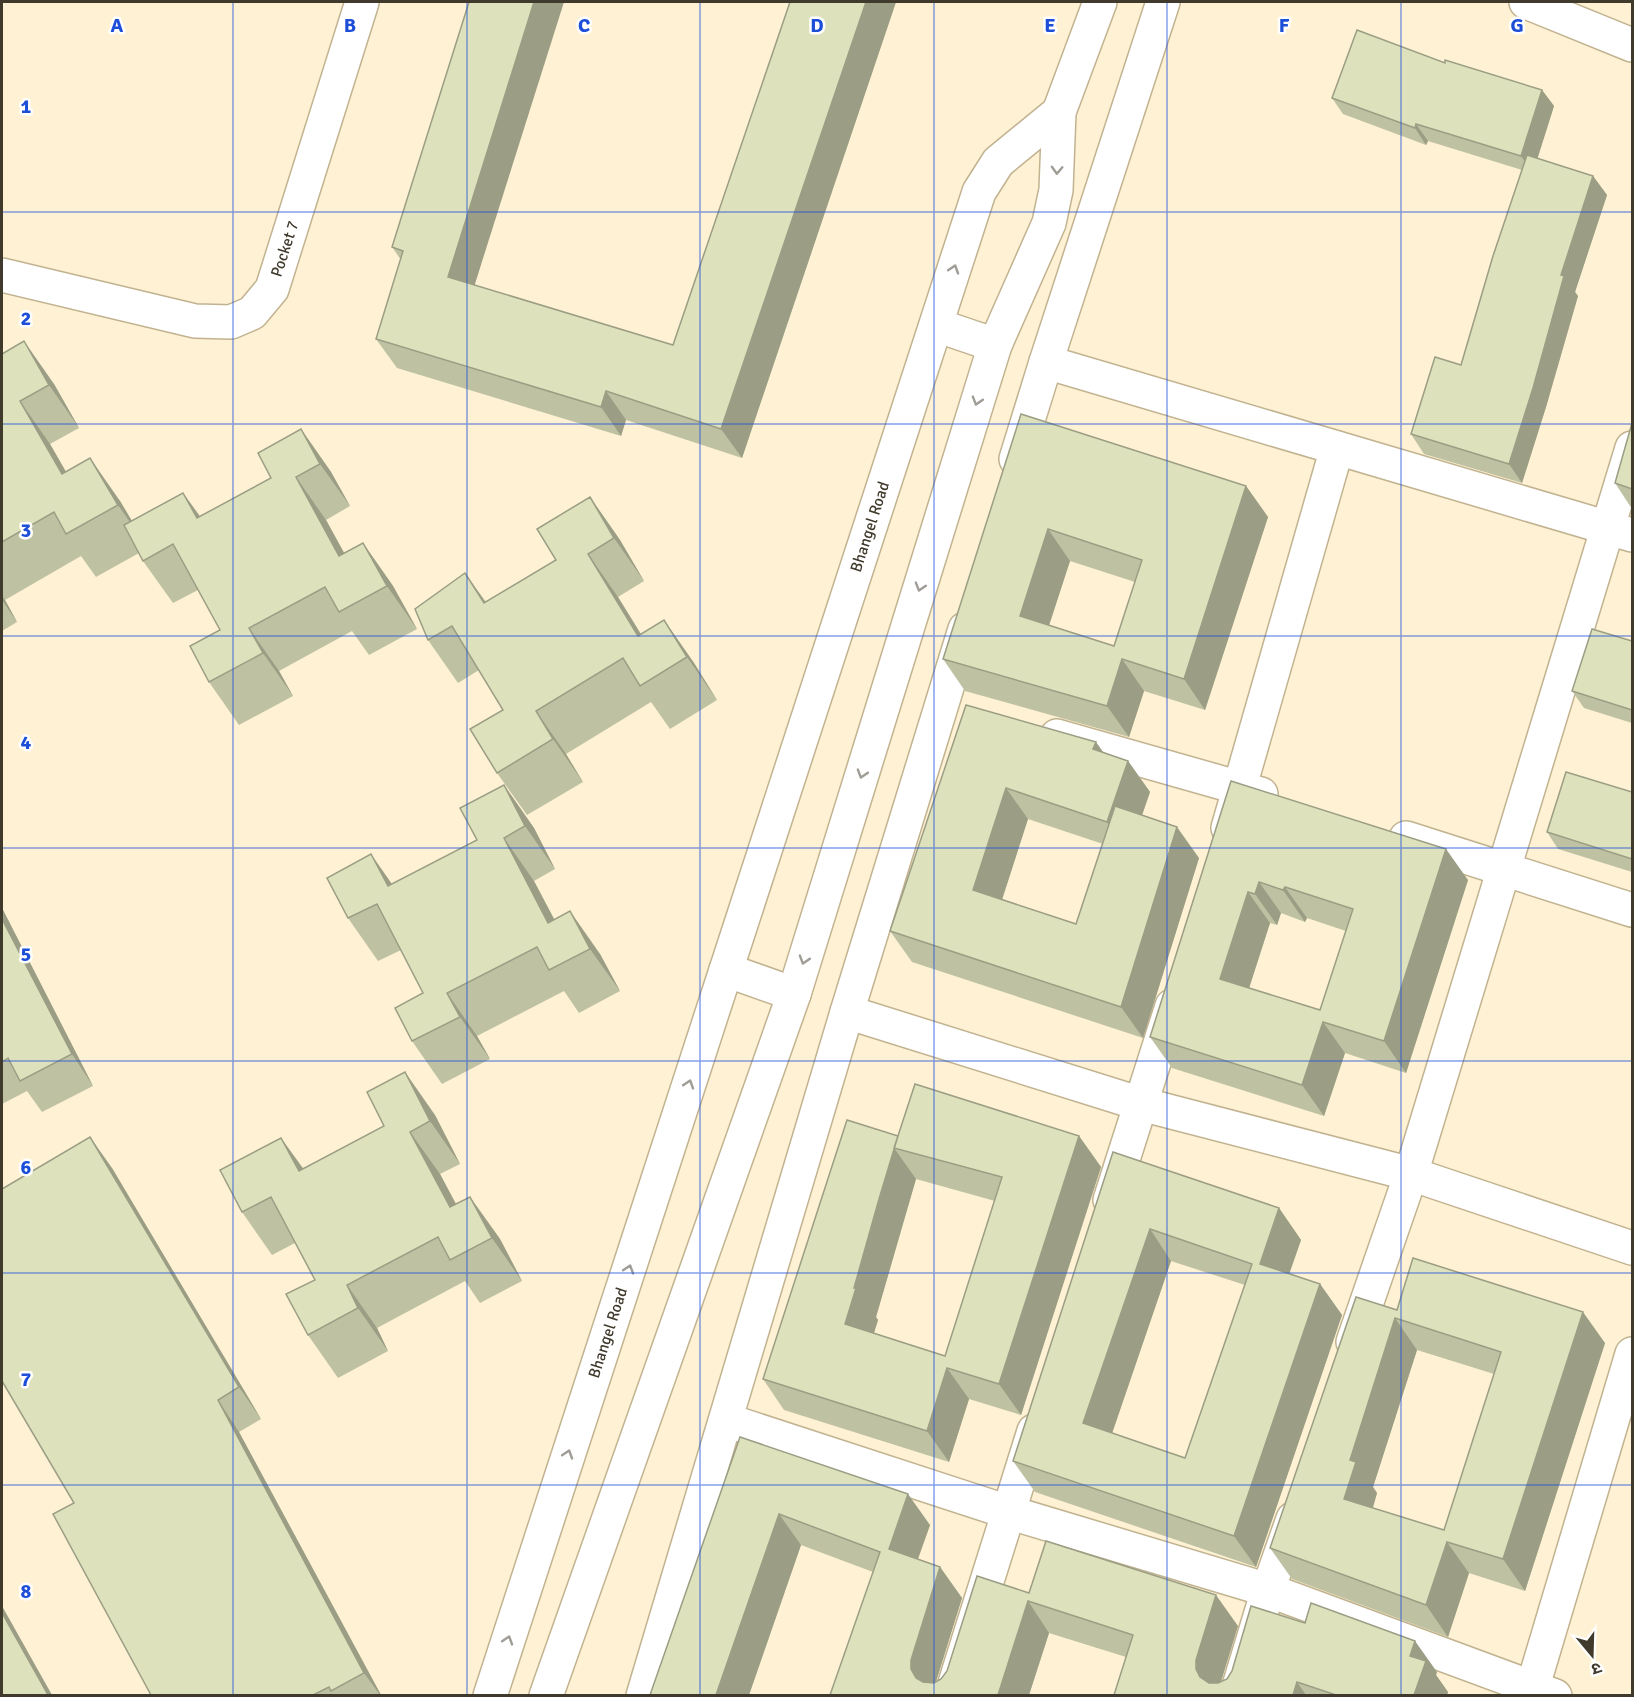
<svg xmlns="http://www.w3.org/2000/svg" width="1634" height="1697" font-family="Signika,'Noto Sans Devanagari',sans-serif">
	<rect width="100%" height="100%" fill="#fef1d4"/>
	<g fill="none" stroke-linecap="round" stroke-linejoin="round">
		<defs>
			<g id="minor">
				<path d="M1526,2L1632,45"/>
				<path d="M2,275L195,321L231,322L252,313L272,289L362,2"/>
				<path d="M936,325L995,345"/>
				<path d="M1046,362L1632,535"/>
				<path d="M1016,459L1046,362L1163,2"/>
				<path d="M1057,736L1261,794"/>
				<path d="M1228,828L1337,448"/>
				<path d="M1406,838L1632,910"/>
				<path d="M726,970L794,994"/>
				<path d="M847,1012L1141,1104L1411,1174L1632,1248"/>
				<path d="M1110,1200L1172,1006"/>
				<path d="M1353,1342L1411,1174L1632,448"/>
				<path d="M726,1420L1008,1512L1268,1590L1555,1696"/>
				<path d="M490,1696L979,192L998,162L1059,112"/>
				<path d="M546,1696L794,994L995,345L1049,223L1056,190L1059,112L1100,2"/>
				<path d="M643,1696L847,1012L965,629"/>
				<path d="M951,1696L1034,1431"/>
				<path d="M1236,1696L1268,1590L1293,1519"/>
				<path d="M1530,1696L1632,1354"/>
			</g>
		</defs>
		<use href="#minor" stroke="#c2b390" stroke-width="36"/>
		<use href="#minor" stroke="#fff" stroke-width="33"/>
	</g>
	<g fill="#bfc2a2" fill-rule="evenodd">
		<path d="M469,2L475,285L673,345L790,2H896L742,458L626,420L621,436L397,368L376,339L401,260L392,247Z"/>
		<path d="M1445,63L1542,90L1554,106L1537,158L1593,176L1607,195L1575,292L1578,296L1546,407L1522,483L1424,454L1411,434L1461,365L1522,170L1428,141L1426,145L1343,114L1332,98Z"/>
		<path d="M2,354L54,384L79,428L50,444L66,472L120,501L132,521L183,493L200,516L271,478L301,429L331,472L350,506L326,520L344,553L363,543L393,586L417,629L369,655L352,631L279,671L293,696L239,725L209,682L220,630L198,590L173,603L143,561L139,553L96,577L81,556L5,600L17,622L2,631Z"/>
		<path d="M1021,414L1246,486L1268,517L1205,710L1144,691L1129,737L965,691L943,659ZM1070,561L1135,582L1114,646L1049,625Z"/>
		<path d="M1632,423V509L1615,483Z"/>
		<path d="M590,497L620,540L644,581L618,597L641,634L664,620L694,663L717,700L670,729L651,702L566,754L583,782L527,815L497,773L503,710L479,670L458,683L428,640L465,573L486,602L556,560Z"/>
		<path d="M1632,641V723L1584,708L1572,691Z"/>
		<path d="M966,705L1128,761L1150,792L1142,815L1199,858L1143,1038L912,962L890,931ZM1028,819L1103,844L1076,924L1002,900Z"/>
		<path d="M1231,781L1468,880L1406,1073L1345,1053L1324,1116L1172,1068L1150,1037ZM1281,913L1305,922L1307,918L1346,931L1320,1010L1249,988L1270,923L1277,925Z"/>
		<path d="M504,785L534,828L555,869L534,881L554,919L600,954L620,991L579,1013L564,991L477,1036L490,1059L442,1084L412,1041L423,993L401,950L378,961L348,918L392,884L477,840Z"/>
		<path d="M1632,792V872L1558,849L1547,832Z"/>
		<path d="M2,908L93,1086L42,1112L27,1091L2,1104Z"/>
		<path d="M435,1115L460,1164L440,1174L455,1204L470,1197L500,1239L522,1281L480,1303L465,1281L377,1328L388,1351L338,1378L308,1335L315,1280L295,1243L272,1255L242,1212L281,1138L303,1168Z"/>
		<path d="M898,1136H1079L1101,1167L1021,1415L969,1399L949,1462L784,1410L763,1379ZM916,1179L995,1201L945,1356L874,1333L878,1320L876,1317Z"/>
		<path d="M1113,1152L1279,1208L1301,1240L1289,1273L1320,1284L1342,1315L1256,1567L1035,1492L1013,1461ZM1171,1261L1245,1285L1185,1458L1112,1433Z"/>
		<path d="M112,1168L261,1419L239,1432L381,1695H151L74,1503Z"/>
		<path d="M1397,1310L1605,1343L1525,1591L1469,1573L1448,1637L1292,1579L1270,1548ZM1417,1350L1494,1374L1444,1530L1373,1508L1377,1493L1373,1487Z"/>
		<path d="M740,1437L930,1525L918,1559L940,1567L962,1598L936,1682L941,1679L1029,1593L1238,1626L1221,1682L1437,1672L1436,1675L1448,1692L1447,1695H1114L1126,1657L1049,1633L1029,1695H830L873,1572L801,1545L749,1695H650Z"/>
	</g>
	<g fill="#9b9e84">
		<path d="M534,2H564L468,306L448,277Z"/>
		<path d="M866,2H896L742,458L721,429Z"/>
		<path d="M1542,90L1554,106L1533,173L1521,156Z"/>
		<path d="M1416,124L1428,141L1426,145L1415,128Z"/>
		<path d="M1593,176L1607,195L1575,292L1578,296L1546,407L1522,483L1509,464L1561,275Z"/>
		<path d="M24,341L54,384L79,428L49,385Z"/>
		<path d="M606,391L626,420L621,436L601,407Z"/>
		<path d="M20,401L50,444L92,517L62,474Z"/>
		<path d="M301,429L331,472L350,506L320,464Z"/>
		<path d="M90,458L120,501L148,548L118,505Z"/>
		<path d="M296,477L326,520L369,598L339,556Z"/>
		<path d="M1246,486L1268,517L1205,710L1184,679Z"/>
		<path d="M183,493L213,535L197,518Z"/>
		<path d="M590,497L620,540L644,581L614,538Z"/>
		<path d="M1048,529L1070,561L1042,647L1020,616Z"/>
		<path d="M363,543L393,586L417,629L387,586Z"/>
		<path d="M588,554L618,597L664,672L638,636Z"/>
		<path d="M465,573L495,616L484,603Z"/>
		<path d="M2,596L5,600L17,622L2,600Z"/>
		<path d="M664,620L694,663L717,700L687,657Z"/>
		<path d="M249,628L279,671L293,696L263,653Z"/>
		<path d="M1122,659L1144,691L1129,737L1107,706Z"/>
		<path d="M536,711L566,754L583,782L553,739Z"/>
		<path d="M1096,742L1118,773L1093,749Z"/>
		<path d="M1128,761L1150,792L1129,853L1107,822Z"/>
		<path d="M504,785L534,828L555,869L525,826Z"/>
		<path d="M1006,788L1028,819L995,921L973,890Z"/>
		<path d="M1177,827L1199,858L1143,1038L1121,1007Z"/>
		<path d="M504,838L534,881L574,957L548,923Z"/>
		<path d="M1446,849L1468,880L1406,1073L1384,1041Z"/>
		<path d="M371,854L401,897L388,886Z"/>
		<path d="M1259,882L1281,913L1277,925L1255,894Z"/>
		<path d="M1285,887L1307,918L1305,922L1283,890Z"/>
		<path d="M1248,892L1270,923L1242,1010L1220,979Z"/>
		<path d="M2,908L93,1086L72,1054L2,919Z"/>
		<path d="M570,911L600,954L620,991L590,949Z"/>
		<path d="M447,993L477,1036L490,1059L460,1017Z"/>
		<path d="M1323,1022L1345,1053L1324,1116L1302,1085Z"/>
		<path d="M405,1072L435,1115L460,1164L430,1121Z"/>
		<path d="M410,1132L440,1174L478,1245L450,1207Z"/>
		<path d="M1079,1136L1101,1167L1021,1415L999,1384Z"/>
		<path d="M90,1137L112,1168L261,1419L239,1387Z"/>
		<path d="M281,1138L311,1180L299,1171Z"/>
		<path d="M894,1148L916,1179L876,1317L878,1320L867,1355L845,1324L854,1288Z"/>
		<path d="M470,1197L500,1239L522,1281L492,1238Z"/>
		<path d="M1279,1208L1301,1240L1282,1295L1260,1264Z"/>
		<path d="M1150,1229L1171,1261L1105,1454L1083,1423Z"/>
		<path d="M1320,1284L1342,1315L1256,1567L1234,1536Z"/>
		<path d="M347,1285L377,1328L388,1351L358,1308Z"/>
		<path d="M1583,1312L1605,1343L1525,1591L1503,1559Z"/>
		<path d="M1395,1318L1417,1350L1373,1487L1377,1493L1366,1530L1344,1499L1350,1460Z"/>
		<path d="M947,1368L969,1399L949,1462L927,1431Z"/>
		<path d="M218,1400L239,1432L381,1695H380L364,1673Z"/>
		<path d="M908,1494L930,1525L910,1581L889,1549Z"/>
		<path d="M779,1514L801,1545L749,1695H716Z"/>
		<path d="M1447,1542L1469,1573L1448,1637L1426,1605Z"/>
		<path d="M940,1567L962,1598L933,1691L916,1678L911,1669V1660Z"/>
		<path d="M1216,1595L1238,1626L1218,1691L1200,1677L1196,1669V1660Z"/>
		<path d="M1028,1601L1049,1633L1029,1695H998Z"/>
		<path d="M2,1606L52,1695H48L2,1613Z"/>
		<path d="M1415,1641L1437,1672L1436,1675L1448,1692L1447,1695H1414L1410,1656Z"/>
		<path d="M1297,1682L1306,1695H1293Z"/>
	</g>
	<g fill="#dee2bc" stroke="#9b9e84" stroke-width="1.5" fill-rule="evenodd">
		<path d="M469,2H534L448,277L673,345L790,2H866L721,429L606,391L601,407L376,339L403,251L392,247Z"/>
		<path d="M1357,30L1445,63V60L1542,90L1521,156L1416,124L1415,128L1332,98Z"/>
		<path d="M1527,155L1593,176L1561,275L1564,276L1533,388L1509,464L1411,434L1435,357L1461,365L1493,256Z"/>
		<path d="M24,341L49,385L20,401L62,474L90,458L118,505L66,534L54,512L2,542V354Z"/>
		<path d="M1021,414L1246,486L1184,679L1122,659L1107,706L943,659ZM1048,529L1142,560L1114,646L1020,616Z"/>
		<path d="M1632,423V489L1615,483Z"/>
		<path d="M301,429L320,464L296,477L339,556L363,543L387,586L339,612L325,587L249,628L263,653L209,682L190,646L220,630L173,544L143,561L124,525L183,493L197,518L271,478L258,453Z"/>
		<path d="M590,497L614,538L588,554L638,636L664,620L687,657L640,686L623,658L536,711L553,739L497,773L470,729L503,710L452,626L428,640L415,609L465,573L484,603L556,560L537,529Z"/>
		<path d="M1592,629L1632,641V710L1572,691Z"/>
		<path d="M966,705L1096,742L1093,749L1128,761L1107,822L1006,788L973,890L1076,924L1115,806L1177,827L1121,1007L890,931Z"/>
		<path d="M1566,772L1632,792V859L1547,832Z"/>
		<path d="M1231,781L1446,849L1384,1041L1323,1022L1302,1085L1150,1037ZM1259,882L1283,890L1285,887L1353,909L1320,1010L1220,979L1248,892L1255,894Z"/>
		<path d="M504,785L525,826L504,838L548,923L570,911L590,949L549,970L537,947L447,993L460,1017L412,1041L395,1008L423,993L377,904L348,918L327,878L371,854L388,886L477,840L460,808Z"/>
		<path d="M2,919L72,1054L20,1081L8,1058L2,1062Z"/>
		<path d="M405,1072L430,1121L410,1132L450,1207L470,1197L492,1238L450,1260L438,1237L347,1285L358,1308L308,1335L286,1294L315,1280L271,1197L242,1212L220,1170L281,1138L299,1171L384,1126L367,1092Z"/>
		<path d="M915,1084L1079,1136L999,1384L947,1368L927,1431L763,1379L847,1120L898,1136L879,1199L854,1288H856L845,1324L945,1356L1002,1177L894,1148Z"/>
		<path d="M90,1137L239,1387L218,1400L364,1673L331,1691L329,1687L313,1695H151L53,1514L74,1503L2,1381V1189Z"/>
		<path d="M1113,1152L1279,1208L1260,1264L1320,1284L1234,1536L1013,1461ZM1150,1229L1252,1264L1185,1458L1083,1423Z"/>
		<path d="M1413,1258L1583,1312L1503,1559L1447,1542L1426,1605L1270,1548L1356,1297L1397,1310ZM1395,1318L1501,1352L1444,1530L1344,1499L1356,1462L1350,1460Z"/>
		<path d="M740,1437L908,1494L889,1549L940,1567L911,1660V1669L916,1678L923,1682L934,1683L941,1679L947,1671L977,1576L1029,1593L1046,1541L1216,1595L1196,1660V1669L1200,1677L1209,1683H1218L1227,1679L1232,1671L1251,1606L1305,1623L1311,1603L1415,1641L1410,1656L1426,1661L1414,1695H1336L1297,1682L1293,1695H1114L1133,1635L1028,1601L998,1695H830L880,1552L779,1514L716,1695H650Z"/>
		<path d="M2,1613L48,1695H2Z"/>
	</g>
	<defs><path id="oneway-chevron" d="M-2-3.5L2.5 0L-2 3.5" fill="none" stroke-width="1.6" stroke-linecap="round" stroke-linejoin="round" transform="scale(1.5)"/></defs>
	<g stroke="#a09c96">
		<use href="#oneway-chevron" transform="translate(1057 170) rotate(92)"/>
		<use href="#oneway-chevron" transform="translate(954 269) rotate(-72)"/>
		<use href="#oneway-chevron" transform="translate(977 401) rotate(107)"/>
		<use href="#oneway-chevron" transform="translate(920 587) rotate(107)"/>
		<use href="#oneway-chevron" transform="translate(862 774) rotate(107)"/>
		<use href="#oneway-chevron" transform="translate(804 960) rotate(107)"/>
		<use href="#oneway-chevron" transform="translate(689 1084) rotate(-72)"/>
		<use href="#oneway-chevron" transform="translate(629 1269) rotate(-72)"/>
		<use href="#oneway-chevron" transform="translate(568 1454) rotate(-72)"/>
		<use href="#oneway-chevron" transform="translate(508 1640) rotate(-72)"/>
	</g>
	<path fill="none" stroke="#1d4ed8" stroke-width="1.5" stroke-opacity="0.55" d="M233,2V1696M467,2V1696M700,2V1696M934,2V1696M1167,2V1696M1401,2V1696M2,212H1632M2,424H1632M2,636H1632M2,848H1632M2,1061H1632M2,1273H1632M2,1485H1632"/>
	<g text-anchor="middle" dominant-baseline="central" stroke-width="5" stroke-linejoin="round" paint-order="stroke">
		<g font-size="16" fill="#403a2c" stroke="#fff">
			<text transform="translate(285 249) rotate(-72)">Pocket 7</text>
			<text transform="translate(870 527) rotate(-72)">Bhangel Road</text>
			<text transform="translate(608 1333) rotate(-72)">Bhangel Road</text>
		</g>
	</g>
	<g font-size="20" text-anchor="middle" font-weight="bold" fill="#1d4ed8" stroke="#fff" stroke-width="5" stroke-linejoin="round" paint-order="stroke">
		<text x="117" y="32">A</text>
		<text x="350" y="32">B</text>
		<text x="584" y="32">C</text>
		<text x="817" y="32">D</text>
		<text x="1050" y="32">E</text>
		<text x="1284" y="32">F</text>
		<text x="1517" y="32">G</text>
		<text x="26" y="113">1</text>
		<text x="26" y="325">2</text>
		<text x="26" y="537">3</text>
		<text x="26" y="749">4</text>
		<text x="26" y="961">5</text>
		<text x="26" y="1174">6</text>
		<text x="26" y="1386">7</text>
		<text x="26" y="1598">8</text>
	</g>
	<rect width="1634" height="1697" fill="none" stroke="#403a2c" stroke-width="6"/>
	<g transform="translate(1592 1655) rotate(161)" stroke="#ffffff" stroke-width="4.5" paint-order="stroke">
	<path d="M0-4.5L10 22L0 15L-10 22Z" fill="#403a2c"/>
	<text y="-9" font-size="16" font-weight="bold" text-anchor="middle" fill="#403a2c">उ</text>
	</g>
</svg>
